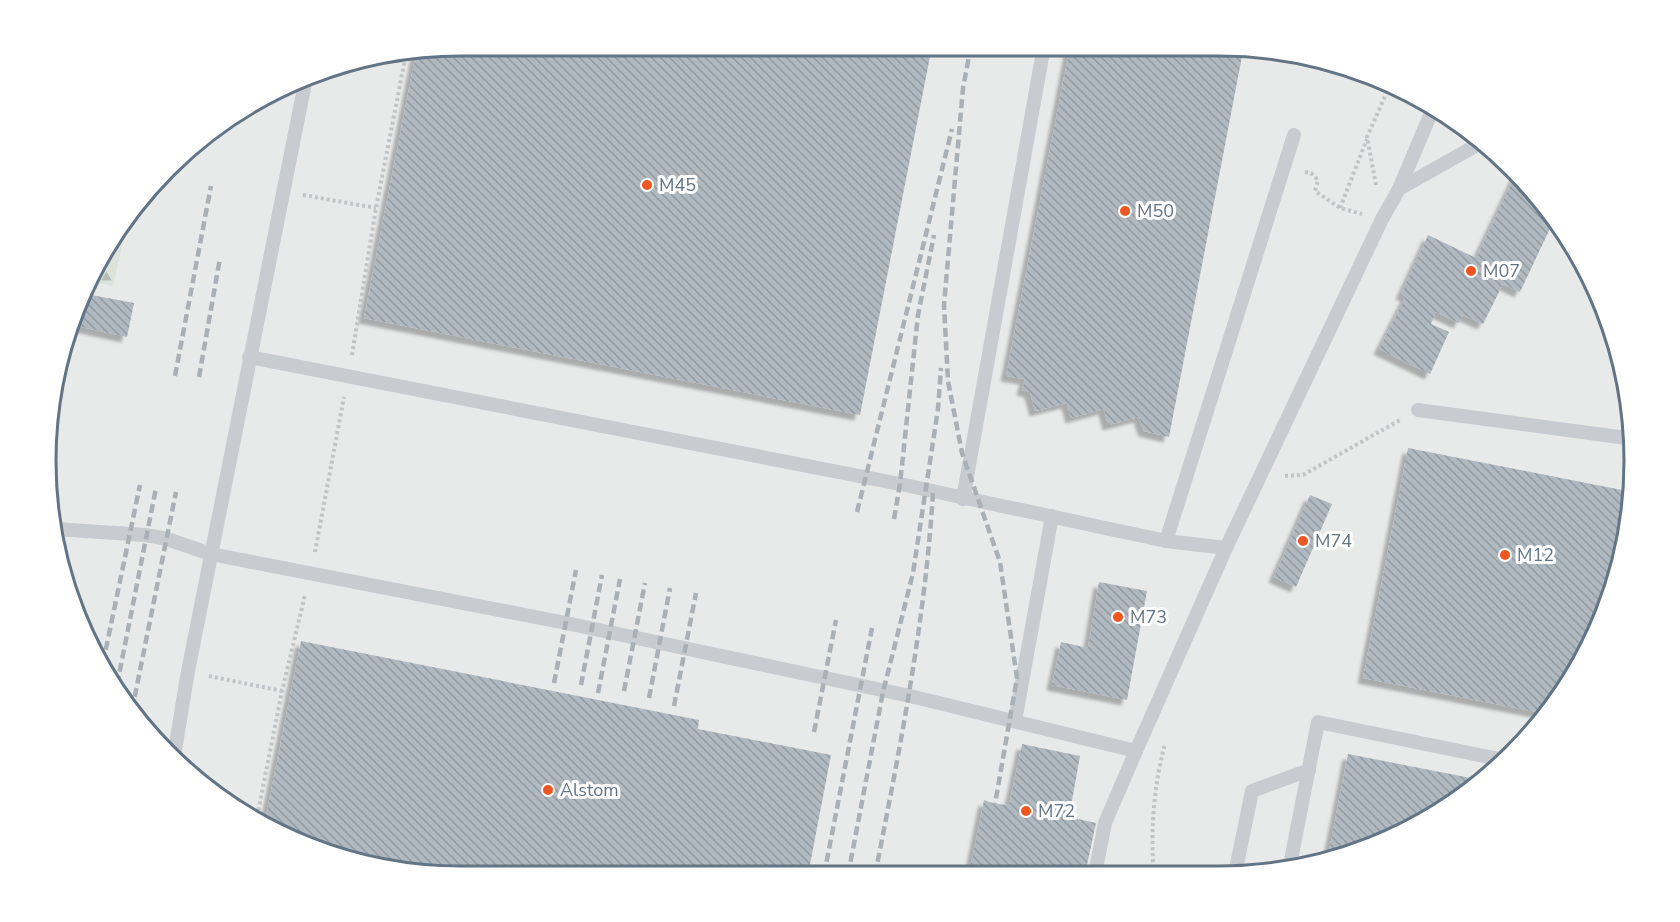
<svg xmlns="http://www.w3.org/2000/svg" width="1680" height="922" font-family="'Nunito Sans',sans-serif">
	<defs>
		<pattern id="forest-firs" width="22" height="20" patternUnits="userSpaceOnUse" patternTransform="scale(1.5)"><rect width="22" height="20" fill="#dce3d8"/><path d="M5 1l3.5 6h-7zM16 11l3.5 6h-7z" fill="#b6bdb5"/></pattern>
		<pattern id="building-back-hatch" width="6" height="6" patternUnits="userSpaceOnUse" patternTransform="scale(1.5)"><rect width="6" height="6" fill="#b0b9c0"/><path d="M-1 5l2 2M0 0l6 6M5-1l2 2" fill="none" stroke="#939ba2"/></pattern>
		<filter id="shadow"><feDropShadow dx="-5.5" dy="5.5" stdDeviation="1.5" flood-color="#0004"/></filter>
	</defs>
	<rect width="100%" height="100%" fill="#fafaf8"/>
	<path fill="#e8e9e9" d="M461,45L1246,46L1327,59L1427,101L1493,148L1549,207L1592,277L1621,353L1634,433L1631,515L1613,594L1579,669L1532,736L1450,807L1353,855L1273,873L434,876L353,863L253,821L148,736L77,621L46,489L59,354L115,230L207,131L327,67Z"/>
	<path fill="url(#forest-firs)" d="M129,215L113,286L92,282L115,230Z"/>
	<g fill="url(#building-back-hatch)" filter="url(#shadow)">
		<path d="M461,45L932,46L860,415L364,318L416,53Z"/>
		<path d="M1070,46H1244L1169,437L1144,431L1139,417L1108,425L1104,409L1071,418L1067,403L1035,411L1030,392L1022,390L1025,379L1006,376Z"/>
		<path d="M1516,174L1549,207L1555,218L1520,292L1503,284L1483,324L1463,315L1459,323L1436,312L1431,324L1449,332L1430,374L1379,349L1406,296L1401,294L1428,235L1476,258Z"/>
		<path d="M86,294L134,303L127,337L72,325Z"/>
		<path d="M1408,448L1632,492L1631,515L1613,594L1579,669L1547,714L1363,678Z"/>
		<path d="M1310,495L1332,504L1296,587L1274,577Z"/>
		<path d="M1099,582L1147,591L1127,700L1052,685L1061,642L1088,648Z"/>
		<path d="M301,641L699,720L698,729L831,755L808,875L434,876L353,863L264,826Z"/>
		<path d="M1022,744L1080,756L1069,817L1096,823L1085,874H969L984,800L995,804L1009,805Z"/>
		<path d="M1348,754L1481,780L1450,807L1353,855L1327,861Z"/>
	</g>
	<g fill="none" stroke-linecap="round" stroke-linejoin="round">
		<g stroke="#c1c4c6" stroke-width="4" stroke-dasharray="3 3" stroke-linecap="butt">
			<path d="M1305,172L1311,173L1318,180L1315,191L1340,208L1362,214"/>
			<path d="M1376,185L1367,137L1390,85"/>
			<path d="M303,195L376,208"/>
			<path d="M1340,208L1367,139"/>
			<path d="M352,355L376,208L406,54"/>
			<path d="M1285,476L1303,475L1400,420"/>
			<path d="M315,552L344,397"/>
			<path d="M209,676L282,691"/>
			<path d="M256,822L282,691L305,595"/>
			<path d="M1154,874C1150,832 1154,784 1165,744"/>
		</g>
		<g stroke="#c8ccd0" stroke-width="14">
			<path d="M1399,189L1434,106"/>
			<path d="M249,357L900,484L1166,541L1226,548"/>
			<path d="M1418,410L1634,439"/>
			<path d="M963,499L1044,46"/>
			<path d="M55,529L146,535L167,539L211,554L566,623L910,696L1136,751L1226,548L1382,219L1399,189L1484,141"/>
			<path d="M1166,541L1294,135"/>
			<path d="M1015,721L1052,516"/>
			<path d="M174,756L188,671L306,78"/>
			<path d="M1289,870L1318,722L1504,760"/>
			<path d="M1095,874L1105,823L1136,751"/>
			<path d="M1235,874L1252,791L1309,770"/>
		</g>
		<g stroke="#a9b0b6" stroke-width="4.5" stroke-dasharray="9 4.5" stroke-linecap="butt">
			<path d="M971,46L963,88L944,305L948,381L962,453L1000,562L1017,678L995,804"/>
			<path d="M175,376L211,186"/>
			<path d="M199,377L220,258"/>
			<path d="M857,512L952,129"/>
			<path d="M894,519L900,484L918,315L934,235"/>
			<path d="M103,663L140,485"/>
			<path d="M554,683L576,570"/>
			<path d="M117,685L156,488"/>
			<path d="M581,685L602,575"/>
			<path d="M624,691L645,583"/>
			<path d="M598,693L620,579"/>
			<path d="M649,698L670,588"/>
			<path d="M674,706L696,593"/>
			<path d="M132,710L176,492"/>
			<path d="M814,732L836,620"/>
			<path d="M824,875L872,628"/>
			<path d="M848,875L883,692L913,573L938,409L941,368"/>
			<path d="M875,875C900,748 925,622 933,493"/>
		</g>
	</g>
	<g fill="#f4541e" stroke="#fff" stroke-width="2">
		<circle cx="647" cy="185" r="6"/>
		<circle cx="1125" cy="211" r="6"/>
		<circle cx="1471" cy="271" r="6"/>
		<circle cx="1303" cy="541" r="6"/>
		<circle cx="1505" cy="555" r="6"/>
		<circle cx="1118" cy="617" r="6"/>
		<circle cx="548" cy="790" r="6"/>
		<circle cx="1026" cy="811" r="6"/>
	</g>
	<g text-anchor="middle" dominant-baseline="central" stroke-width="6" stroke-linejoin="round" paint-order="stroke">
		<g font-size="18" fill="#627586" stroke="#fff" text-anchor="start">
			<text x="659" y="185">M45</text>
			<text x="1137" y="211">M50</text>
			<text x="1483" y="271">M07</text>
			<text x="1315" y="541">M74</text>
			<text x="1517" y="555">M12</text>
			<text x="1130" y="617">M73</text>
			<text x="560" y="790">Alstom</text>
			<text x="1038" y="811">M72</text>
		</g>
	</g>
	<path d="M0 0H1680V922H0ZM461 56H1219A405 405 0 0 1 1624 461V461A405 405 0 0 1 1219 866H461A405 405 0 0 1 56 461V461A405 405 0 0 1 461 56Z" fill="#fff" fill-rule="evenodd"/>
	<path fill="none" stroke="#627586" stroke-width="3" d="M461 56H1219A405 405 0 0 1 1624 461V461A405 405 0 0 1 1219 866H461A405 405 0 0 1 56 461V461A405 405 0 0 1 461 56Z"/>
</svg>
